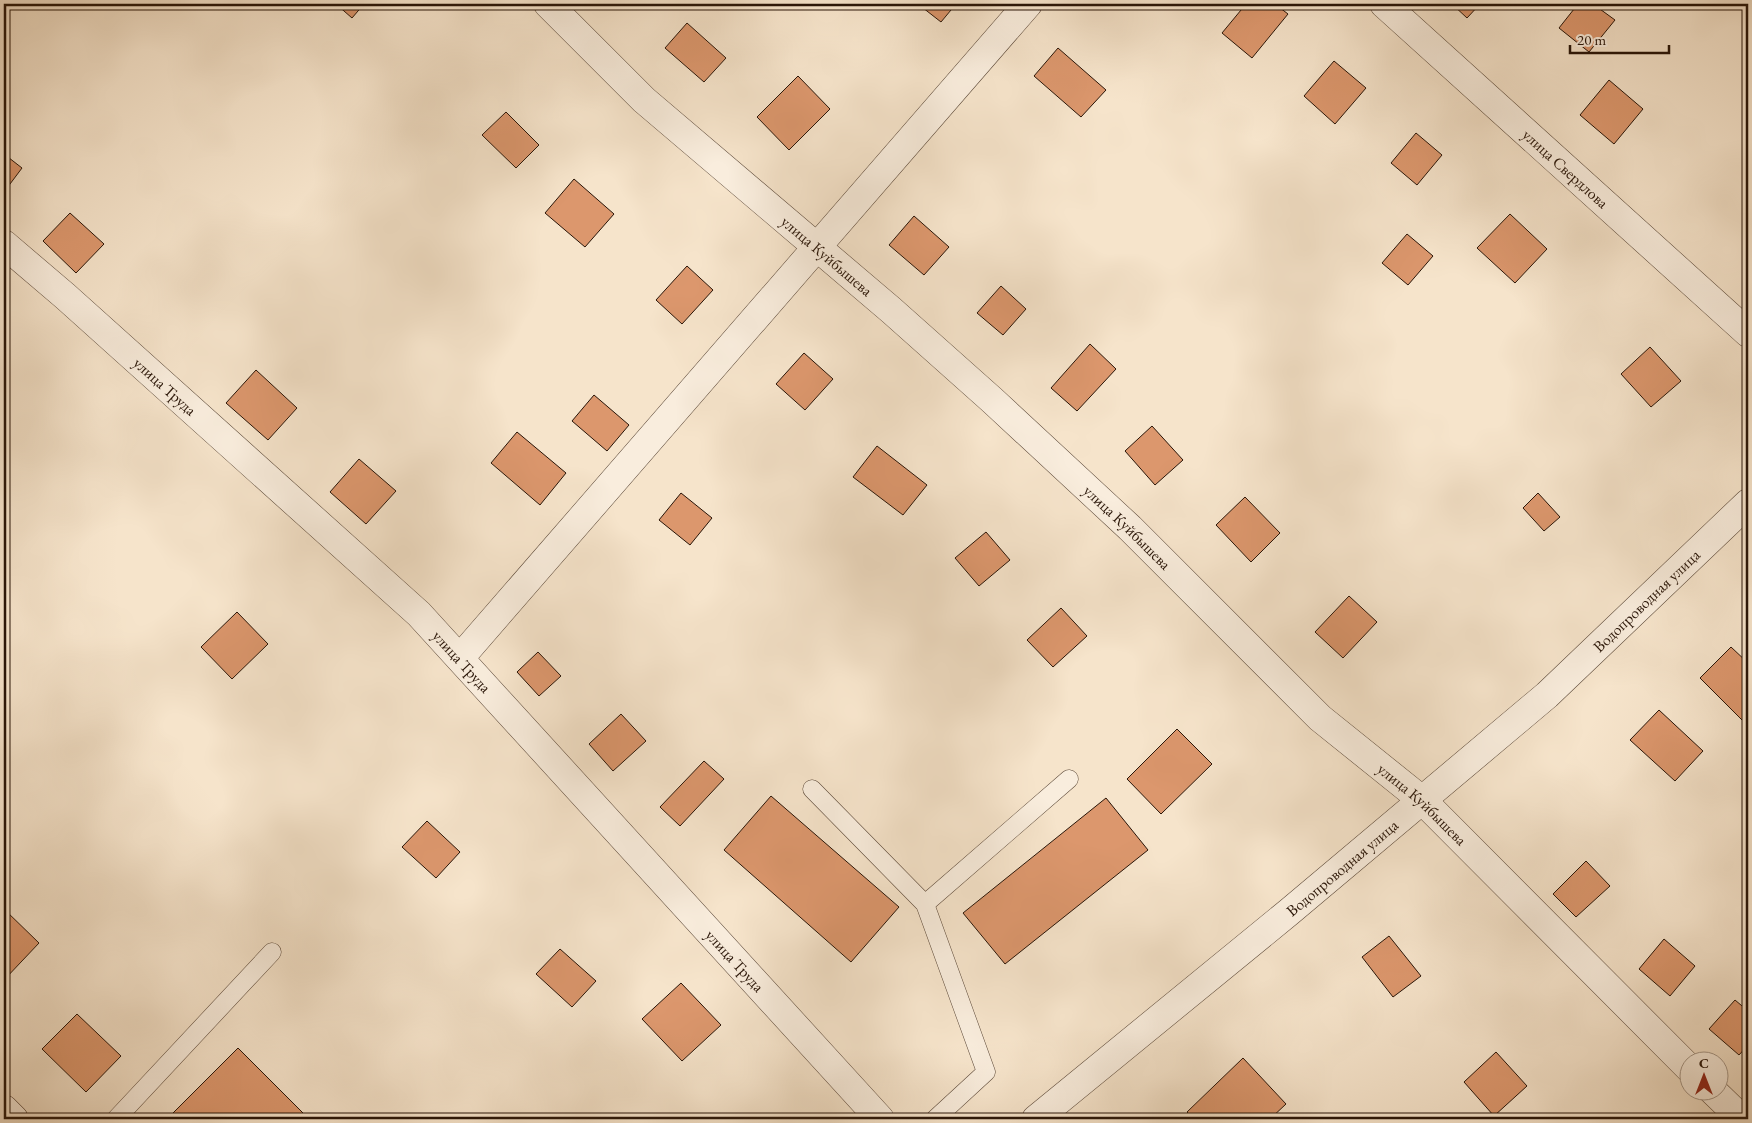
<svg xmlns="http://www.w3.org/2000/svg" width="1752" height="1123" font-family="'EB Garamond',serif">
	<rect width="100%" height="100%" fill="#f6e4cb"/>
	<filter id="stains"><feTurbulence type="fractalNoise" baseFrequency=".004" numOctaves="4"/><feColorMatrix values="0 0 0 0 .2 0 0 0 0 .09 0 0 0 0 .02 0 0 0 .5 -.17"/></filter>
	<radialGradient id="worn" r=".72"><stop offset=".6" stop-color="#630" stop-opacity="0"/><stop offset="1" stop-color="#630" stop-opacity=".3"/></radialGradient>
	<g fill="#dc976d" stroke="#291508">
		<path d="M336,4H364L352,18Z"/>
		<path d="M918,4H956L941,22Z"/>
		<path d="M1246,4H1275L1288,14L1252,58L1222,33Z"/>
		<path d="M1452,4H1480L1467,18Z"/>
		<path d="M1578,4H1593L1615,20L1589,52L1559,28Z"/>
		<path d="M687,23L726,58L704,82L665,48Z"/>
		<path d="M1058,48L1106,90L1081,117L1034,76Z"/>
		<path d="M1334,61L1366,88L1335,124L1304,96Z"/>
		<path d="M798,76L830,109L789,150L757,117Z"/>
		<path d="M1609,80L1643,109L1614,144L1580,115Z"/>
		<path d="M506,112L539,145L516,168L482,135Z"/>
		<path d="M1416,133L1442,155L1417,185L1391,163Z"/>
		<path d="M4,154L22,168L4,192Z"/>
		<path d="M574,179L614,214L585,247L545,213Z"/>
		<path d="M70,213L104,244L76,273L43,241Z"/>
		<path d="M1510,214L1547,249L1515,283L1477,248Z"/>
		<path d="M914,216L949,247L924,275L889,245Z"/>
		<path d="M1407,234L1433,256L1408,285L1382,263Z"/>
		<path d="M1748,241V252L1743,247Z"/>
		<path d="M687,266L713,290L682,324L656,300Z"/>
		<path d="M1001,286L1026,309L1003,335L977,313Z"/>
		<path d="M1090,344L1116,369L1077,411L1051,388Z"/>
		<path d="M1650,347L1681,381L1651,407L1621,374Z"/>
		<path d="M804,353L833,379L805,410L776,384Z"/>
		<path d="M256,370L297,408L268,440L226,403Z"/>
		<path d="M594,395L629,425L607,451L572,421Z"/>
		<path d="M1152,426L1183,460L1155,485L1125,451Z"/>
		<path d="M517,432L566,473L540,505L491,463Z"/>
		<path d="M877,446L927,485L903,515L853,477Z"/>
		<path d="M359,459L396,491L366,524L330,492Z"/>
		<path d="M681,493L712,518L690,545L659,520Z"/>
		<path d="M1538,493L1560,517L1544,531L1523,508Z"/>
		<path d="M1245,497L1280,533L1251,562L1216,525Z"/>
		<path d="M986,532L1010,560L979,586L955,558Z"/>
		<path d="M1349,596L1377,622L1343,658L1315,632Z"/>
		<path d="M1061,608L1087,636L1053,667L1027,640Z"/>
		<path d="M237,612L268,644L232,679L201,647Z"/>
		<path d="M1731,647L1748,663V726L1700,678Z"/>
		<path d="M538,652L561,676L539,696L517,672Z"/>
		<path d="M1659,710L1703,751L1675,781L1630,740Z"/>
		<path d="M621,714L646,741L613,771L589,744Z"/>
		<path d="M1177,729L1212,764L1161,814L1127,779Z"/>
		<path d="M704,761L724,779L680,826L660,807Z"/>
		<path d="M771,796L899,907L851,962L724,850Z"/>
		<path d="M1106,798L1148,850L1005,964L963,913Z"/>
		<path d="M427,821L460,852L436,878L402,847Z"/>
		<path d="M1586,861L1610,886L1576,917L1553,894Z"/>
		<path d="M4,909L39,943L4,980Z"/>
		<path d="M1389,936L1421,976L1393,997L1362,957Z"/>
		<path d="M1664,939L1695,966L1670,996L1639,969Z"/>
		<path d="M560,949L596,981L572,1007L536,974Z"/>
		<path d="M681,983L721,1025L682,1061L642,1019Z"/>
		<path d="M1735,1000L1748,1011V1045L1739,1055L1709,1029Z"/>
		<path d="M77,1014L121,1056L86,1092L42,1049Z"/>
		<path d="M238,1048L309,1119H167Z"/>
		<path d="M1496,1052L1527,1086L1494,1116L1464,1082Z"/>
		<path d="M1243,1058L1286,1104L1270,1119H1194L1187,1112Z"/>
	</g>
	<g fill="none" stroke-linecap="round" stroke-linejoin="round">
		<defs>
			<g id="lane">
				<path d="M812,789L925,904L986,1072L935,1119"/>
				<path d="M925,904L1069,779"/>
				<path d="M116,1119L272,952"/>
			</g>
			<g id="street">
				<path id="s1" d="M548,4L644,100L891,310L992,400L1130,528L1320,718L1422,800L1690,1069"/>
				<path id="s2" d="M1384,4L1748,333"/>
				<path id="s3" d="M4,244L65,296L419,614L880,1119"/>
				<path d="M460,658L1028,4"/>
				<path d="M1712,1090L1742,1119"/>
				<path id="s4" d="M1036,1119L1289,912L1547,695L1748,503"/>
			</g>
			<path id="secondary" d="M4,1109L14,1119"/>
		</defs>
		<use href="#lane" stroke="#5c4939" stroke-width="19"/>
		<use href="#street" stroke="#5c4939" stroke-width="29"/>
		<use href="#secondary" stroke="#291508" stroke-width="29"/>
		<use href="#lane" stroke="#f9eddd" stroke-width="18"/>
		<use href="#street" stroke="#f9eddd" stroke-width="28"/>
		<use href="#secondary" stroke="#f9eddd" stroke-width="28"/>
	</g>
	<g text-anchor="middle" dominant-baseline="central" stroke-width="4" stroke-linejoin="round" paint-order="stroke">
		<g font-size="16" fill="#291508" stroke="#f9eddd">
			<text stroke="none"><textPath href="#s2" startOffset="245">улица Свердлова</textPath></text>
			<text stroke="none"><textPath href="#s1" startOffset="376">улица Куйбышева</textPath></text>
			<text stroke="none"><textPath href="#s3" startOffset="215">улица Труда</textPath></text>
			<text stroke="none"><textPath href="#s1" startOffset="781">улица Куйбышева</textPath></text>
			<text stroke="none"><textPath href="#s4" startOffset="801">Водопроводная улица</textPath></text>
			<text stroke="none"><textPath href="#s3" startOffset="620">улица Труда</textPath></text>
			<text stroke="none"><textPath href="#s1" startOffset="1186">улица Куйбышева</textPath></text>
			<text stroke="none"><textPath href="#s4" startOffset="396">Водопроводная улица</textPath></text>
			<text stroke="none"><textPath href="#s3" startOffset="1025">улица Труда</textPath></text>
		</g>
	</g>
	<rect width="1752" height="1123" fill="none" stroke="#f6e4cb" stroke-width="20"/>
	<rect x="5" y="5" width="1742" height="1113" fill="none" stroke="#291508" stroke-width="2.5"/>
	<rect x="10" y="10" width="1732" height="1103" fill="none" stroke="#291508"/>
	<g transform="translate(1704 1076)"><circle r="24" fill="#f9eddd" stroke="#a69788"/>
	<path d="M0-4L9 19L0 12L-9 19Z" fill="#8f2418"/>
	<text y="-8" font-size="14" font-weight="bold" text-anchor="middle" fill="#291508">С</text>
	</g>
	<path d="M1570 45v8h99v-8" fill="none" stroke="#291508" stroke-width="2.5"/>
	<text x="1577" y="45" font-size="15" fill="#291508" stroke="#f9eddd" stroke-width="4" paint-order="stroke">20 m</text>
	<rect width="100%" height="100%" filter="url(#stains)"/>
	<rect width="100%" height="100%" fill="url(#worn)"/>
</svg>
